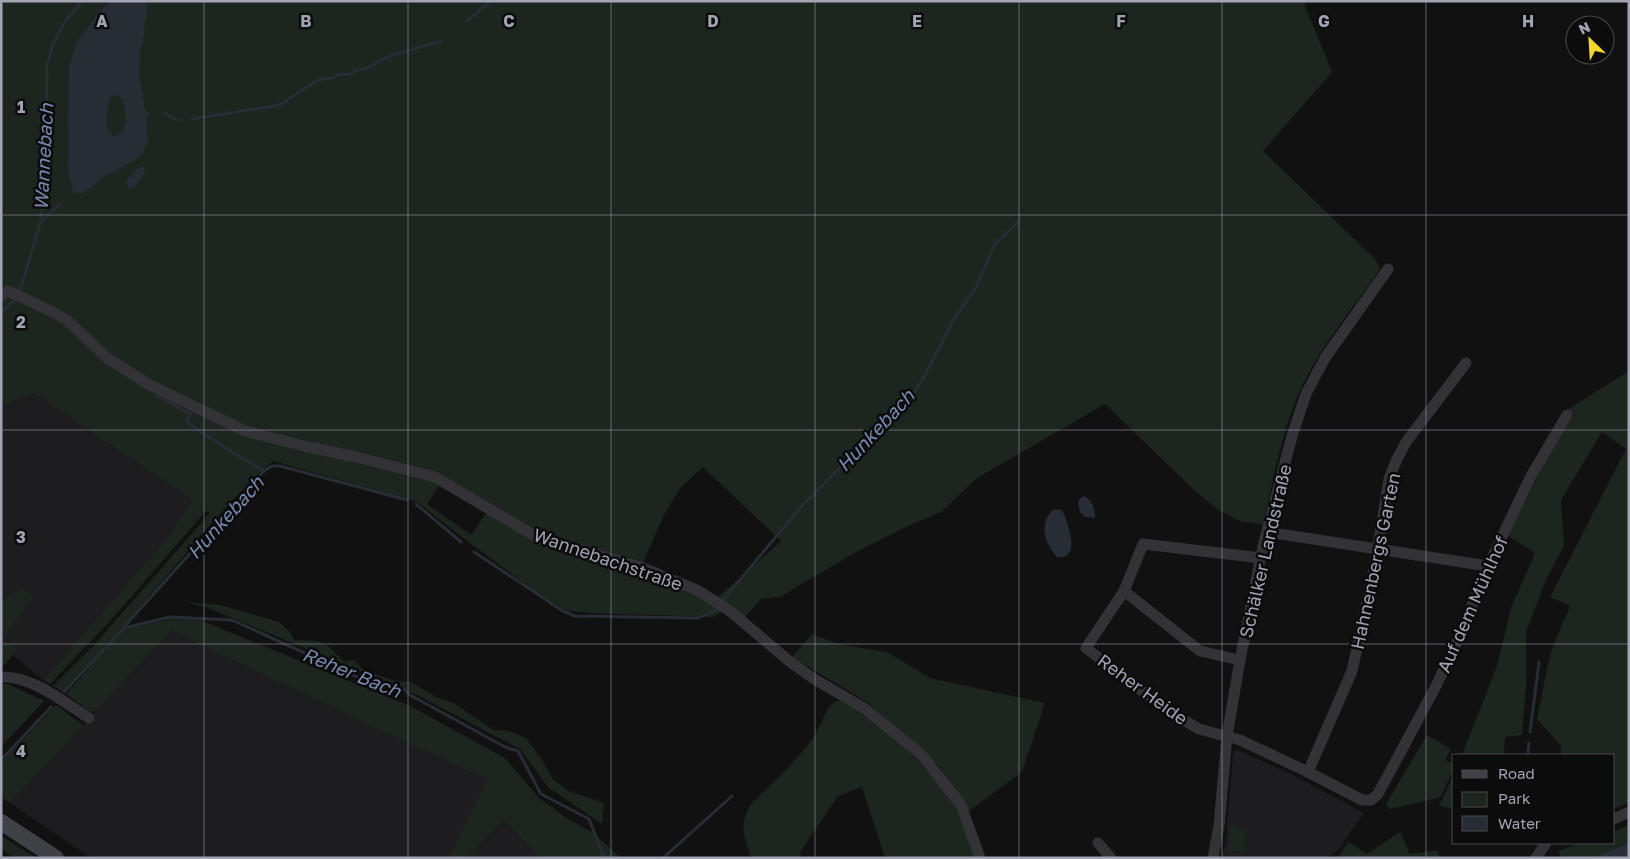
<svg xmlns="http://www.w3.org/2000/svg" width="1630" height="859" font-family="'Golos Text',sans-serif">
	<rect width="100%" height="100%" fill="#111112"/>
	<g fill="#1d1d1f">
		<path d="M35,394L192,500L168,537L43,680L13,655L6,664L1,665V405Z"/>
		<path d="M171,631L488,780L448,858H91L10,803Z"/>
		<path d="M1238,750L1291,774L1364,813L1337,851L1327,858H1221L1226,841L1233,753Z"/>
		<path d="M504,820L539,858H467Z"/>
	</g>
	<g fill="#1d251f" fill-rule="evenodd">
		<path d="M1,1H1307L1305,6L1332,72L1263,151L1376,260L1380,269C1354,307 1323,343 1303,384C1282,428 1274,477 1263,524L1242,522L1218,510L1194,490L1105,404L977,478L941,512L912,524L854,553L780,597L761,599L743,619L717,598L781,541L703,467L680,488L664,515L641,567L540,539L499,518C541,551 593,553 642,571C671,581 698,595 725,610L713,617L588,613L565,610L533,590L474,546L417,502L273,461C233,496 199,538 165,578C132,617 98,654 63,692L53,686L94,645L210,513L206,511L111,620L50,684L43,680L168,537L192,500L35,394L1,405V298L6,295L35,306L67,324L109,362L111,357L70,319L40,301L21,295L9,288L1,294ZM440,484L487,512L471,535L427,504Z"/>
		<path d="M1629,371V803L1614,809V755H1561V746L1537,719L1550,654L1570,606L1550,597L1626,449L1602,432L1561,500L1564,546L1545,582L1526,632V685L1522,735L1505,737L1504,755H1462L1497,666L1511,608L1535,553L1508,536L1545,462L1574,415L1567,410Z"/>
		<path d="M23,589L33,596L3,640L16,648L6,664L1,665V600Z"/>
		<path d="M185,602L220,605L279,622L290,632L294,640L316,641L327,645L344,661L354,660L362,669L392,680L411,682L438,698L454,703L493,730L509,731L526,738L542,760L553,779L568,791L604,803L602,824L548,787L520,749L415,694L206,607Z"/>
		<path d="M171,619L200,620L408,705L505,758L539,798L568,819L595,834L621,858H539L504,820L467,858H448L487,780L171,631L96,711L90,712L66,694L124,629Z"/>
		<path d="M812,634L838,644L887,652L930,678L1045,703L1022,772L969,811L938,765L867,702L792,657Z"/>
		<path d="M1,684H8L44,701L1,747Z"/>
		<path d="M836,701H841L862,711L933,772L962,816L977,858H885L862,787L838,796L800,852L802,858H751C744,835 738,824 752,803C775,780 801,758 817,731C823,721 826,707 836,701Z"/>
		<path d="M56,705L83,725L10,803L1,797V762Z"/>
		<path d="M1427,735L1451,749L1445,760L1454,764V768L1441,796L1438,798L1390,809L1386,804Z"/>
		<path d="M1454,773V809L1439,806Z"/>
		<path d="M1232,823L1237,827L1246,828L1243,851H1228Z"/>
		<path d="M1629,825V858H1559L1561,857L1558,851L1581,843H1614V831Z"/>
		<path d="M1400,832L1410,854L1437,850L1440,858H1337L1349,842L1367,854Z"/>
		<path d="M1,836L36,858H14L1,849Z"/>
	</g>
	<g fill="#272c35" fill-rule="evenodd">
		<path d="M110,1H148L143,40L140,53L139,73L145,109L150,114L146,119L148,143L140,157L100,179L93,187L82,193L74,194L69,175L68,155L69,65L78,40L98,14ZM115,95L122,98C126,111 131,132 113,136C102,128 108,111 109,100L111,97Z"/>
		<path d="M143,166L145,168C146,175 139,182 134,188H129L125,182L137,169Z"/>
		<path d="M1085,496C1093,503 1095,508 1095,518L1085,517L1080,512L1078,502L1080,498Z"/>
		<path d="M1054,509L1062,510C1068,522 1082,561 1057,557C1044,542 1038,523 1054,509Z"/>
		<path d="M1629,843V858H1593Z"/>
	</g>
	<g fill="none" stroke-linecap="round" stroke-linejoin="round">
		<g stroke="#272c35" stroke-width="3">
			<path d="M467,21L491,1"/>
			<path d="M164,113L177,120"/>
			<path d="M192,119L274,106L281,104L317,80L332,78L339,74L348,75L358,70L368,68L383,59L393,55L442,41"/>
			<path d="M40,223L60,204"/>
			<path d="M1,312L14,301L21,288L40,223L44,195L46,168L47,65L53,44L64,23L82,1"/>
			<path d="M157,396L190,414L186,422L232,452L264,471"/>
			<path d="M416,504L461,542"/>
			<path d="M474,552L563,611L575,616L698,618L716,610"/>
			<path d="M723,600L800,508L912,395L924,377L954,319L975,289L995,244L1020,220"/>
			<path d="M124,627L264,471L272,466H280L407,500"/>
			<path d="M64,692L124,628L170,617L232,620L373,684L404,689L410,695L507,748L518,751L541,794L589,819L604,858"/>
			<path d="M1530,732L1539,662"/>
			<path d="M1528,753L1529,743"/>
			<path d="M1,760L51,707"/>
			<path d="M663,858L732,796"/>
		</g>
		<g stroke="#323237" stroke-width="11">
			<path d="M1,296L8,291L51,311L68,321L107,358L150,385L245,431L304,446L356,457L435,477L540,539L641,567L697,590L730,611L789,661L814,679L864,708L922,755L961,805L980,858"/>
			<path d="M1267,532L1488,566"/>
			<path d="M1261,558L1143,544L1124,591L1086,648L1171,713L1187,722L1199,729L1240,740L1308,772L1362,800H1371L1378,794L1436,686L1462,631L1488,566L1531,476L1567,415"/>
			<path d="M1124,591L1200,651L1240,660"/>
			<path d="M1,677C31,675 65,703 89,718"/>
			<path d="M1308,772L1352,671L1375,565L1389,479L1396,461L1406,442L1466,363"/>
			<path d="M1614,819L1629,812"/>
			<path d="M1098,843L1111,858"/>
			<path d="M1213,858L1219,826L1227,736L1240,660L1263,546L1292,436L1306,394L1325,358L1388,269"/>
			<path d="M1536,858L1546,843"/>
		</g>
		<path stroke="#404047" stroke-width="16" d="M1,822L56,858"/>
	</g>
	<path fill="none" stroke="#a2a3b3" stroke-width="1" stroke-opacity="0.55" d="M204,1V858M408,1V858M611,1V858M815,1V858M1019,1V858M1222,1V858M1426,1V858M1,215H1629M1,430H1629M1,644H1629"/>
	<g text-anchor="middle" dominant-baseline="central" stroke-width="5" stroke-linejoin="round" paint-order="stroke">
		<g font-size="18" fill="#a2a3b3" stroke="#0c0c0d">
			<text transform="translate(1265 551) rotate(-77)">Schälker Landstraße</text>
			<text transform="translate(608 559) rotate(19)">Wannebachstraße</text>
			<text transform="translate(1375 561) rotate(-78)">Hahnenbergs Garten</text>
			<text transform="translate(1472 604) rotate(-66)">Auf dem Mühlhof</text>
			<text transform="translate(1143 689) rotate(36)">Reher Heide</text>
		</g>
		<g font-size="19" font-style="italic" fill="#7889af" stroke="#0c0c0d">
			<text transform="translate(43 157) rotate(-87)">Wannebach</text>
			<text transform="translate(875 430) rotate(-47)">Hunkebach</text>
			<text transform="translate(225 517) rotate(-48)">Hunkebach</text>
			<text transform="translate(352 672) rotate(22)">Reher Bach</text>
		</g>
	</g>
	<g font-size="16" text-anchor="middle" font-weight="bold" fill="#a2a3b3" stroke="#0c0c0d" stroke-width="5" stroke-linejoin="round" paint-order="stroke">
		<text x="102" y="27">A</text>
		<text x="306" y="27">B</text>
		<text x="509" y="27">C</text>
		<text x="713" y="27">D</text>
		<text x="917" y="27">E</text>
		<text x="1121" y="27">F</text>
		<text x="1324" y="27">G</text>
		<text x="1528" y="27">H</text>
		<text x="21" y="113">1</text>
		<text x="21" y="328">2</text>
		<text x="21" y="543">3</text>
		<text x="21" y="757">4</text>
	</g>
	<rect width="1630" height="859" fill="none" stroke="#a2a3b3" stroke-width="5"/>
	<rect x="1452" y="754" width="162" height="90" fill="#0c0c0d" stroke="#48484f"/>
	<rect x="1462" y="770" width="25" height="8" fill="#404047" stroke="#48484f"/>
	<text x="1498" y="779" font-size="15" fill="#a2a3b3">Road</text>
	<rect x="1462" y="792" width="25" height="15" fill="#1d251f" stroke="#48484f"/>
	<text x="1498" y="804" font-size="15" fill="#a2a3b3">Park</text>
	<rect x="1462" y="816" width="25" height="15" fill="#272c35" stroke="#48484f"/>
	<text x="1498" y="829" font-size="15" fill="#a2a3b3">Water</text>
	<g transform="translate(1590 40) rotate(335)"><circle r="24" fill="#0c0c0d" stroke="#48484f"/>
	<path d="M0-4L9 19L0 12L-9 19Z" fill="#f1d929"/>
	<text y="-8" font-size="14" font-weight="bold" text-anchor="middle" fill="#a2a3b3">N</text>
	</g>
</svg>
